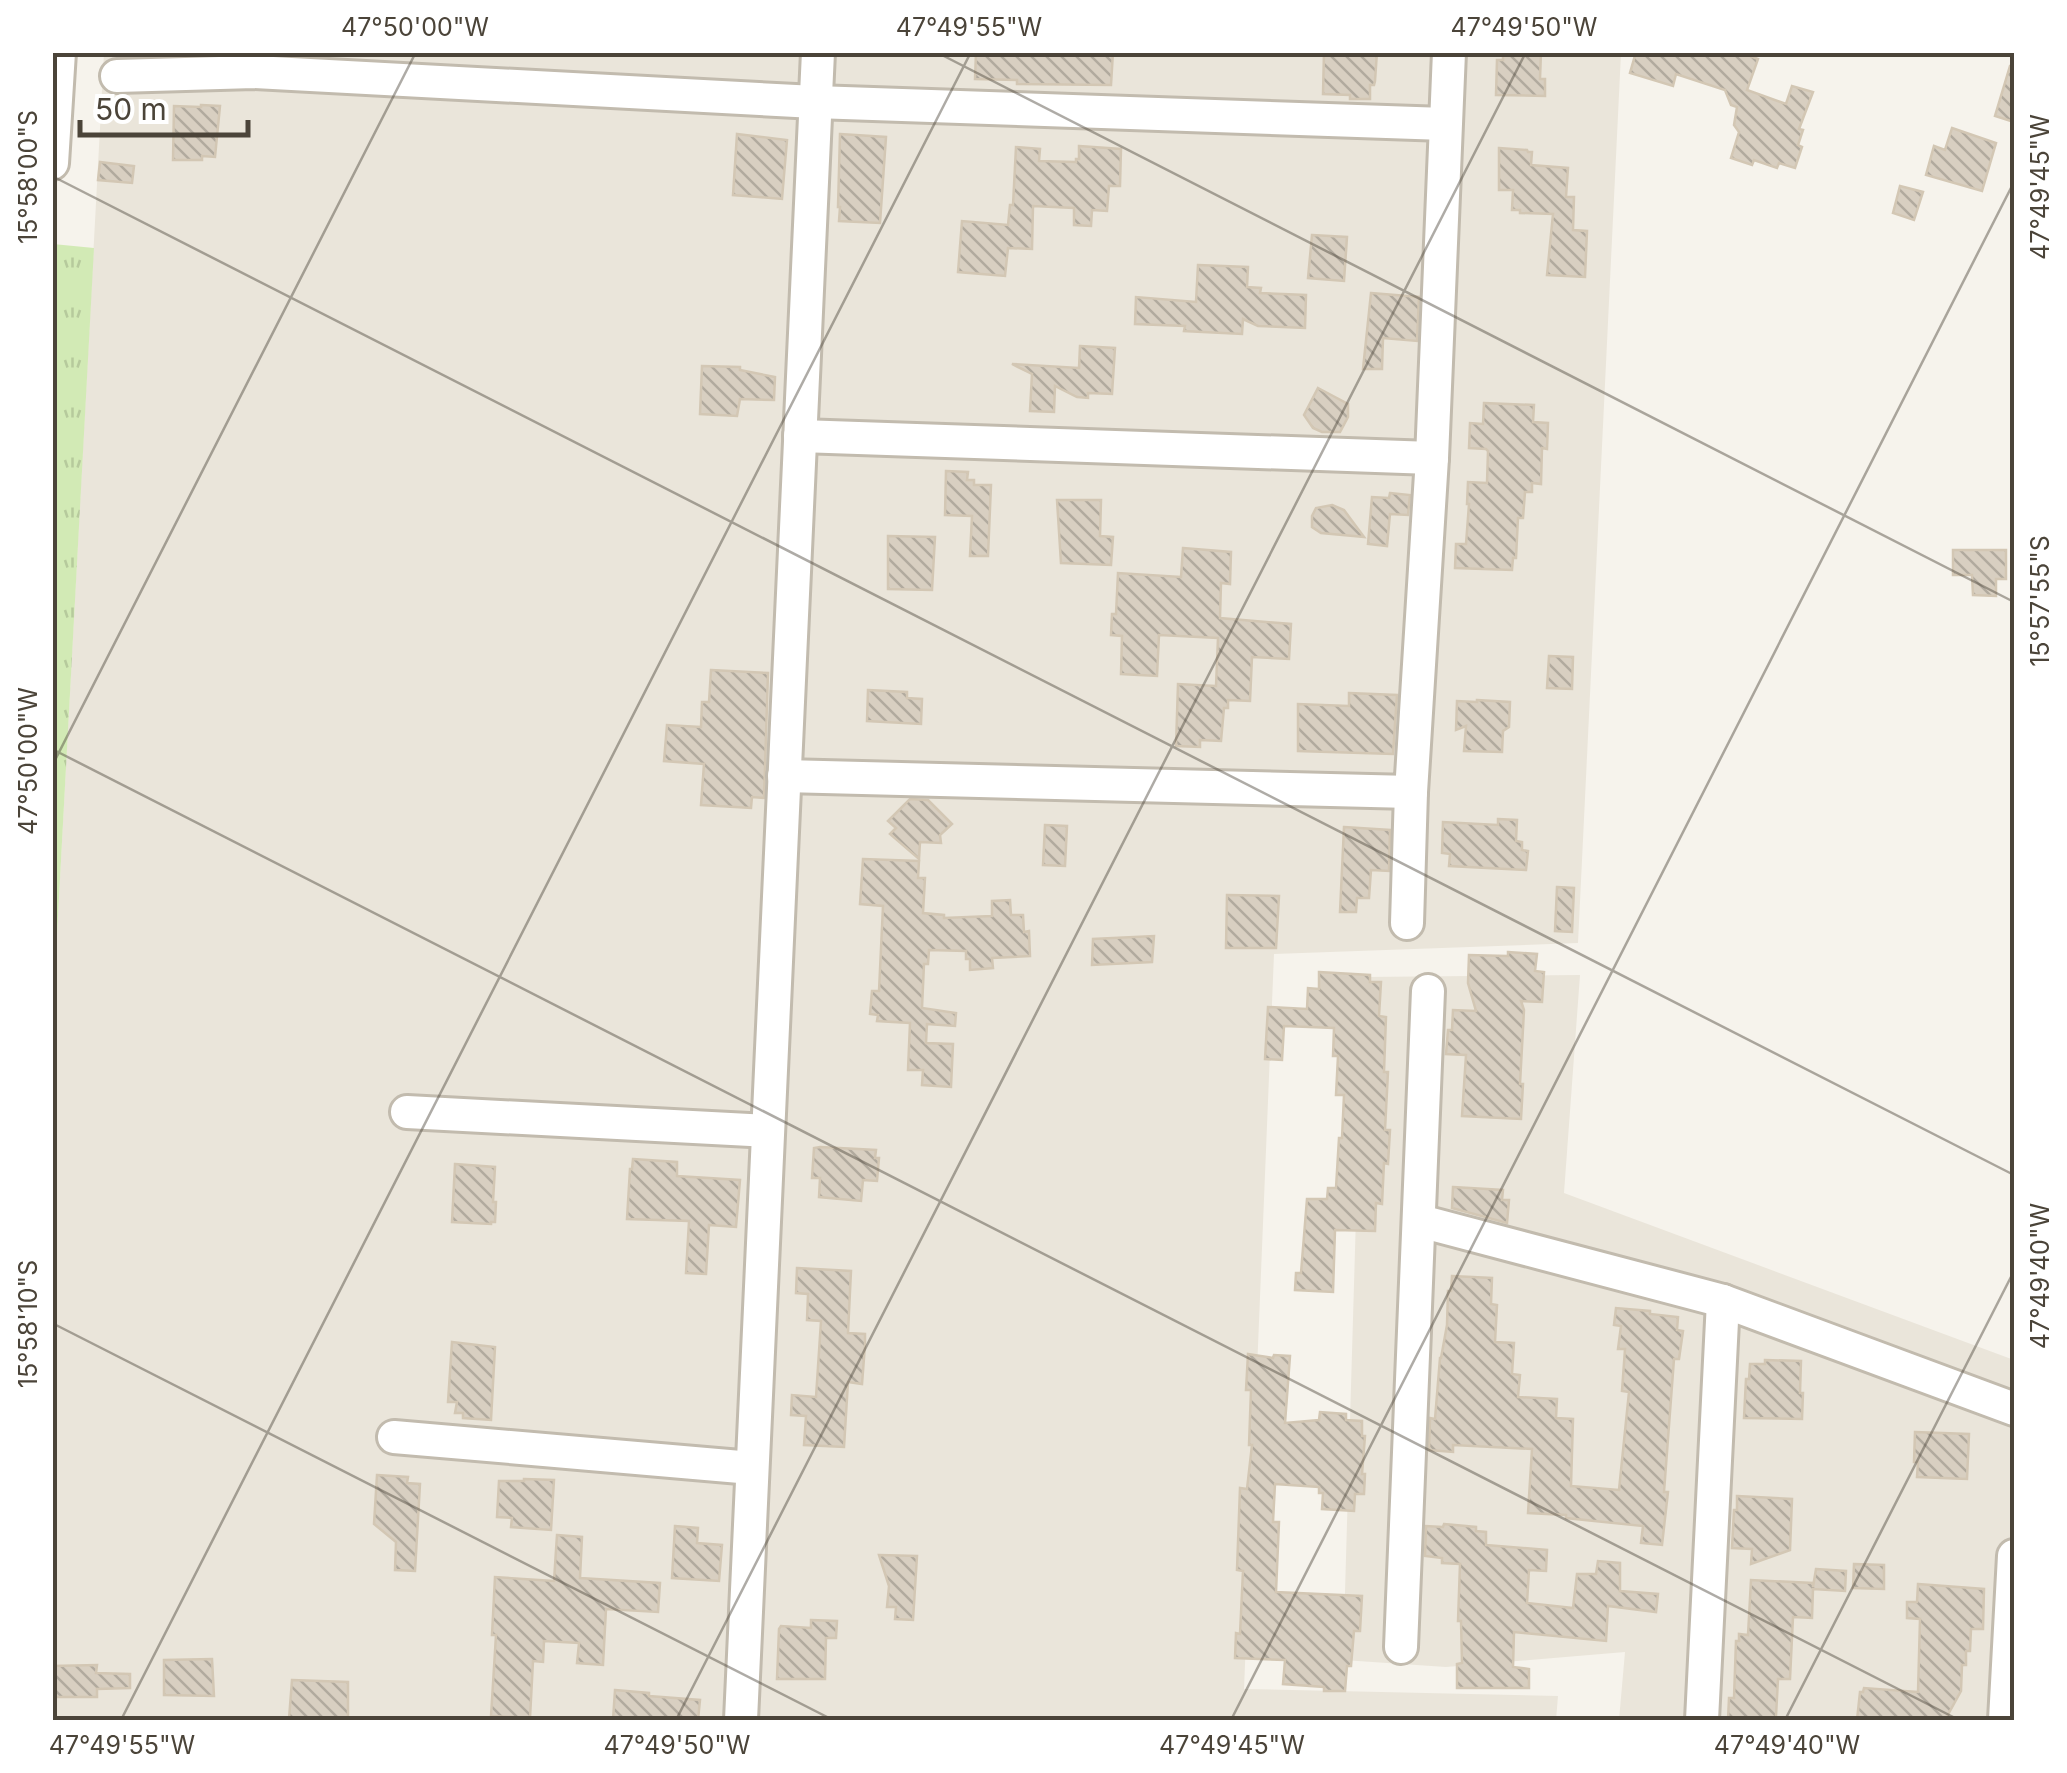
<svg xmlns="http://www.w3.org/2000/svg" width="2067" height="1773" font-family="Inter,sans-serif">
	<defs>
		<pattern id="grass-tufts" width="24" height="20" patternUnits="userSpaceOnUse" patternTransform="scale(2.5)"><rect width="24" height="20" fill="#d2eab5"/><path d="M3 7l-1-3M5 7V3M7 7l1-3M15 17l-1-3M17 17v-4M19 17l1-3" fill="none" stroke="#b6ca9c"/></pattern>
		<pattern id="building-back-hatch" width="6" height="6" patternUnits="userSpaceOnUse" patternTransform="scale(2.5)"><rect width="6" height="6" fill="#d8cfc1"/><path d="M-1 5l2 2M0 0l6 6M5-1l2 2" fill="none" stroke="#b1aa9e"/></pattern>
	</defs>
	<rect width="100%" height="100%" fill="#f6f3ec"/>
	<g fill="#eae5da">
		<path d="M104,53H1621L1578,943L1274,954L1244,1689L1558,1696L1556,1720H53V1009Z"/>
		<path d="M1580,975L1564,1193L2014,1360V1720H1619L1625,1652L1446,1667L1343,1660L1363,977Z"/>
	</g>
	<path fill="url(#grass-tufts)" d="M53,244L94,248L53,1009L52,244Z"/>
	<g fill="url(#building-back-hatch)" stroke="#d3c7b4" stroke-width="2.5">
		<path d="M976,52H1113L1111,85L1017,84V80L975,79Z"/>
		<path d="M1324,52H1377L1375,81L1374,85H1370V99H1350V95L1323,94Z"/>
		<path d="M1503,52H1541L1540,79H1545V96L1496,95L1497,60H1503Z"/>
		<path d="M1636,52H1740L1758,59L1747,90L1786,104L1792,86L1813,92L1799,129L1803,130L1798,145L1802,147L1795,168L1779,163L1777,168L1754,160L1752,165L1731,158L1739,132L1734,125L1737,107L1731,105L1725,90L1676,74L1673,86L1630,73Z"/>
		<path d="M2010,66H2014V122L1995,116Z"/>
		<path d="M201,105L220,106L215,157L202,156V160H173L174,106L201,107Z"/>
		<path d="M1952,128L1996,143L1982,191L1926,175L1934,146L1945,150Z"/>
		<path d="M737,134L787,140L782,199L733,195Z"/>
		<path d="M840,134L886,137L880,223L839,221L840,207H838Z"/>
		<path d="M1079,146L1121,149L1120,186H1109L1107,211L1092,210L1091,226L1074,225V208L1033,206L1032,249L1008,248L1005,276L958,272L962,221L1008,225L1010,205H1013L1016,147L1040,149L1039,161L1076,162V159H1079Z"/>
		<path d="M1499,148L1527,150L1528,152H1532L1531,165L1568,168L1566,197H1574L1573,230L1587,231L1585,277L1547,275L1553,214L1520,213V210H1512L1513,190H1499Z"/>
		<path d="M100,162L134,166L132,183L98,180Z"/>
		<path d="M1900,186L1923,192L1914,220L1893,213Z"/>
		<path d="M1312,235L1347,237L1344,281L1308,278Z"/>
		<path d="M1198,265L1248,267L1247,287L1261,288L1260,293L1306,295L1305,328L1258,326L1243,319L1242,334L1184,331L1185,326L1135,324L1136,297L1196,302Z"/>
		<path d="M1371,293L1419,297L1417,341L1383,338L1382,369H1363Z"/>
		<path d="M1080,346L1115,348L1112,394L1088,393V398L1077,397L1055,386L1054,412L1030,411L1032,374L1012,364L1079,368Z"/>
		<path d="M702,366L740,367V370L775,377L774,400L740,399L737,416L700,414Z"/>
		<path d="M1318,388L1348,404V417L1340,432H1322L1313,428L1304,415Z"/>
		<path d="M1484,403L1534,405L1533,422L1548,423L1547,449L1542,448L1541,484L1532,483V492H1525L1523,518H1518L1516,558H1513L1512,570L1455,568L1456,544H1466L1469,504H1467L1468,482L1487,483L1488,451L1486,449L1469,448L1470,423L1483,424Z"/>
		<path d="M946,471L968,472L967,480H974V485H991L988,556H970L972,516L945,515Z"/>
		<path d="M1390,493L1410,495L1408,515L1390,514L1387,546L1368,544L1372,497L1389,498Z"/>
		<path d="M1057,500H1101L1100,536L1113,537L1111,565L1061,563Z"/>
		<path d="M1332,505L1344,510L1364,537L1321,533L1312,527V516L1316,508Z"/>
		<path d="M888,536L935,537L932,590L888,589Z"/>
		<path d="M1183,548L1231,552L1230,584L1221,583L1220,618L1291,624L1289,659L1252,657L1250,701L1228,700V708H1224L1221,741L1200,740V747L1176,746L1178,684L1216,686L1218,638L1159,635L1157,676L1121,674L1122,636L1111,635L1112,614H1116L1118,573L1181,577Z"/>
		<path d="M1953,550H2006V579H1996V596L1973,595L1972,575H1953Z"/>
		<path d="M1549,656L1573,657L1572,689L1547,688Z"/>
		<path d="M711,670L768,673L764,798L752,797L751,808L701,805L704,764L664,761L667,725L701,727L702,702H709Z"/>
		<path d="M868,690L907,692V698L922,699L921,724L867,721Z"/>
		<path d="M1349,693L1397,695L1393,754L1298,751V704L1349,706Z"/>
		<path d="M1477,700L1510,702L1509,727L1503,731L1502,752L1464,751L1466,726L1456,730L1457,701L1477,702Z"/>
		<path d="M910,799L928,800L952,824L940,835L941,843L920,842L919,859L890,834L896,828L888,821Z"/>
		<path d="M1498,819L1517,820L1516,841L1522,842V850L1528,851L1526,870L1449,866L1450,854L1442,853L1443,822L1498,825Z"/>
		<path d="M1045,825L1067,826L1065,866L1043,865Z"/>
		<path d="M1344,827L1390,830L1389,871L1371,870L1369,898H1357L1356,912H1340Z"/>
		<path d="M863,859L919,861L918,878H925L923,913L944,915V918L992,916V901L1010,900L1011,915H1023L1024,932L1029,931L1030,956L992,958L993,968L970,970V959H966V951L929,950L928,964H924L922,1008L956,1013L955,1026L927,1024L926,1043L953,1044L951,1087L922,1085L923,1070H908L910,1023L877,1021L878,1015L870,1014L872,991H879L883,906L860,904Z"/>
		<path d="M1557,887L1574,888L1572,932L1555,931Z"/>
		<path d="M1227,895L1279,896L1276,948H1226Z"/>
		<path d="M1154,936L1152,962L1092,965L1093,939Z"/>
		<path d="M1508,952L1537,954L1535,971L1544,972L1542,1002L1521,1001L1524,1010L1520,1084H1523L1521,1119L1462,1116L1466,1055L1446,1054L1448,1030H1452L1453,1010L1476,1011L1468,983L1469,955L1508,956Z"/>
		<path d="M1319,972L1370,975V982H1381L1379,1016L1386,1017L1384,1072H1388L1385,1130H1390L1388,1164L1384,1163L1382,1204L1376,1203L1375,1231L1335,1230L1333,1292L1295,1290L1296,1273H1301L1307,1199H1327L1328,1188H1336L1339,1138H1342L1344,1095H1336L1338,1056H1333L1334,1028L1284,1026L1282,1060L1265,1059L1268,1007L1307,1009L1308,988L1319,989Z"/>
		<path d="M820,1147L876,1150L875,1158H879L877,1181L863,1180L861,1201L819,1197L820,1178H812L814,1148Z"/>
		<path d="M633,1159L677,1162V1176L740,1180L736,1227L709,1225L706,1274L686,1273L689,1221L627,1219L630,1169H632Z"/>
		<path d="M455,1164L495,1167L493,1202H496L495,1222H491V1224L452,1222Z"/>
		<path d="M1453,1187L1503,1190L1502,1200H1509L1507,1223L1452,1208Z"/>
		<path d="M797,1268L851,1271L848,1333L865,1334V1345L862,1384L848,1382L844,1447L804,1445L806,1416L791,1415L792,1395L816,1397L821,1321L807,1320L808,1294L796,1293Z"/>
		<path d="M1452,1276L1492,1278L1491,1304L1497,1305L1495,1342L1514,1343L1512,1374L1520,1375L1518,1397L1557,1399L1556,1418L1573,1419L1571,1486L1619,1490L1629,1392L1622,1391L1625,1349H1618L1621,1326L1614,1325L1616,1308L1650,1311V1314L1678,1317L1677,1330L1683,1331L1679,1359H1674L1664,1492H1668L1662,1545L1641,1543L1643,1526L1566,1518V1515L1528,1513L1532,1449L1453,1445V1452L1429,1450L1430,1418L1435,1419L1440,1358H1441L1447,1325L1448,1291H1451Z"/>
		<path d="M452,1342L495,1347L491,1420L463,1418V1413H455L457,1402H448Z"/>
		<path d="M1248,1354L1273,1358L1274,1355L1290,1356L1285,1423L1319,1420L1320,1412L1346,1414V1420L1362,1421V1436H1365L1362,1474H1365L1364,1494H1355L1354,1511L1322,1509L1323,1493H1319V1487L1275,1484L1273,1522H1279L1276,1592L1362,1596L1360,1631H1354L1351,1666H1347L1345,1691H1324V1687L1283,1684L1285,1660L1235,1658L1236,1633L1240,1634L1243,1571L1237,1570L1240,1488L1247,1489L1252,1445H1249L1251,1390H1246Z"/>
		<path d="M1765,1360L1801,1361L1800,1393H1803L1802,1419L1744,1418L1746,1379H1749L1750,1364H1765Z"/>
		<path d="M1915,1432L1969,1434L1967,1479L1917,1477L1918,1462H1914Z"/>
		<path d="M377,1475L408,1477L407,1483L420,1484L415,1571L395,1570L396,1542L374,1524Z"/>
		<path d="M524,1479L554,1480L551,1530L511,1527L512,1518L497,1517L499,1481H524Z"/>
		<path d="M1737,1496L1792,1499L1790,1550L1751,1564L1752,1549L1732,1548L1734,1510H1737Z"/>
		<path d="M1444,1524L1476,1527V1531L1486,1532V1545L1547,1550L1546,1571L1529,1570L1527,1603L1573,1608L1577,1574H1596L1598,1561L1620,1563V1591L1658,1594L1656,1612L1608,1606L1606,1641L1514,1632L1513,1667L1529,1669V1688H1457V1664L1462,1663L1461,1621H1458L1460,1564L1442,1563V1558L1425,1556L1426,1526L1443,1527Z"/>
		<path d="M675,1526L698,1528L697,1543L722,1545L719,1581L672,1578Z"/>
		<path d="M557,1535L582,1537L580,1578L660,1583L658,1612L606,1609L603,1665L577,1663L579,1643L544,1641L543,1662L533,1661L530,1718L491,1716L496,1635H492L495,1577L554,1581Z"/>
		<path d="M879,1555L917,1556L913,1620L895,1619L896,1607H887L889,1586Z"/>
		<path d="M1854,1564L1884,1565V1589L1853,1588Z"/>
		<path d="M1816,1569L1846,1571L1845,1591L1813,1589L1812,1618L1793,1617L1790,1679H1778L1776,1716L1774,1720H1728L1729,1698H1734L1736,1641H1739V1634L1748,1635L1751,1580L1813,1583V1587Z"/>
		<path d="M1918,1584L1984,1589L1983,1629H1971L1970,1651H1966V1665H1962L1961,1691L1945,1720H1857L1860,1692H1863L1864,1688L1918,1692L1920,1619L1907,1618V1602H1917Z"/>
		<path d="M811,1620L837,1621L836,1638H826L825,1679H777L779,1629L781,1626L811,1628Z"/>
		<path d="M212,1659L214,1696L164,1695V1660Z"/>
		<path d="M97,1665L96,1673L130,1674V1688L97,1689V1697H52V1666Z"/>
		<path d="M292,1680L348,1682V1720L289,1719Z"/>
		<path d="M615,1690L649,1693V1696L700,1700L698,1720H613Z"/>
	</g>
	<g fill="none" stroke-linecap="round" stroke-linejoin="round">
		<defs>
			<g id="minor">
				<path d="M117,76L254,72L815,102L1445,124"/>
				<path d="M52,163L59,52"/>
				<path d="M800,436L1432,458"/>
				<path d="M784,776L1411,792L1432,458L1449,52"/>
				<path d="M1407,923L1411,792"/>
				<path d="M407,1112L768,1131"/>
				<path d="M1420,1221L1723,1301L2014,1409"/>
				<path d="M394,1437L752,1468"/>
				<path d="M1401,1647L1428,991"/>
				<path d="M741,1720L818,52"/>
				<path d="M1702,1720L1723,1301"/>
				<path d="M2005,1720L2014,1556"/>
			</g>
		</defs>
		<use href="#minor" stroke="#c2bbae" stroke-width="38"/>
		<use href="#minor" stroke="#fff" stroke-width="32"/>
	</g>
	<path fill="none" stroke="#4b4439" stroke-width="2.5" stroke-opacity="0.45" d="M936,52L2014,602M52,176L2014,1175M52,749L1959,1720M52,766L416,52M52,1323L833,1720M121,1720L971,52M676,1720L1526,52M1231,1720L2014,182M1785,1720L2014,1271"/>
	<rect width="2067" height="1773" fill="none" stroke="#ffffff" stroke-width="110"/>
	<path d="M80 120v15h168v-15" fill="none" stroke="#4b4439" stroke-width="5"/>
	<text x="95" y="120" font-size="30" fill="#4b4439" stroke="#ffffff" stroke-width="8" paint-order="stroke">50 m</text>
	<rect x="55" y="55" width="1957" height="1663" fill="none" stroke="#4b4439" stroke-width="4"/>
	<g font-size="25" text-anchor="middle" fill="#4b4439">
		<text x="415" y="36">47°50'00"W</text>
		<text x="969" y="36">47°49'55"W</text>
		<text x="1524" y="36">47°49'50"W</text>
		<text transform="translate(28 177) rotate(-90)" y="9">15°58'00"S</text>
		<text transform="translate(2040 187) rotate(-90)" y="9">47°49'45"W</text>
		<text transform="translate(2040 601) rotate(-90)" y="9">15°57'55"S</text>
		<text transform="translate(28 761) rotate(-90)" y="9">47°50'00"W</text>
		<text transform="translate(2040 1276) rotate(-90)" y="9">47°49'40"W</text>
		<text transform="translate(28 1324) rotate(-90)" y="9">15°58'10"S</text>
		<text x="122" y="1754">47°49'55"W</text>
		<text x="677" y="1754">47°49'50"W</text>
		<text x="1232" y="1754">47°49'45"W</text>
		<text x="1787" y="1754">47°49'40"W</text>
	</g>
</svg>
